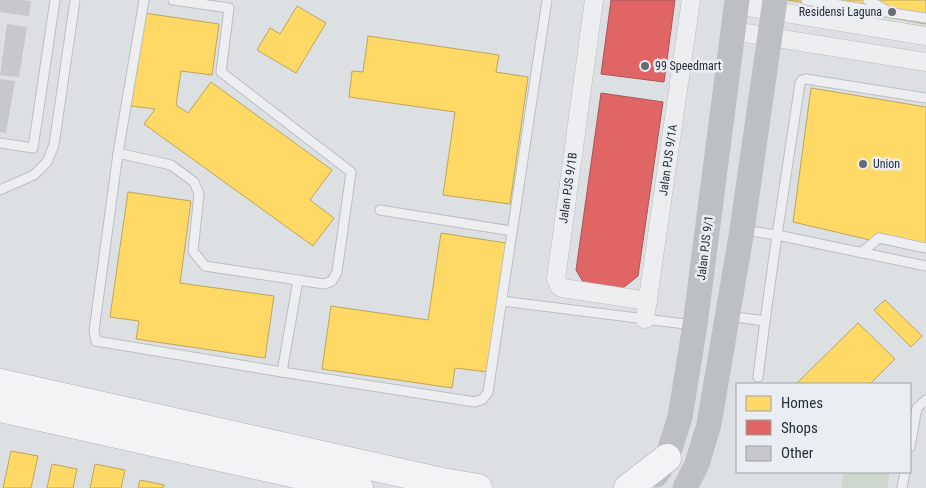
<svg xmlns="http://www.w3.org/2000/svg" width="926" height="488" font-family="'Roboto Condensed',sans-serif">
	<rect width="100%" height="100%" fill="#dde0e3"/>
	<path fill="#ced7ce" d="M844,472H890L887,488H841Z"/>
	<g fill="#ffd966" stroke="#bea659">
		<path d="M788,0H926V24Z"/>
		<path d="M297,6L326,23L296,73L257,50L270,28L280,34Z"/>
		<path d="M144,13L219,24L212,75L181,71L176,105L188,113L211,82L332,170L310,200L334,218L313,246L144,124L155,109L131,106Z"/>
		<path d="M368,36L499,55L496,72L528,77L510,204L443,195L455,112L349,97L352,71L363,72Z"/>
		<path d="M811,88L926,107V253L793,222Z"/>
		<path d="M128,192L191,201L180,283L274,296L265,358L136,339L139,321L110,317Z"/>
		<path d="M441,233L506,243L488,372L455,368L452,388L322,369L331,306L428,320Z"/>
		<path d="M885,300L922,336L911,347L874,310Z"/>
		<path d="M858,323L895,359L870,384H796Z"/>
		<path d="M11,451L38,456L31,488H3Z"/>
		<path d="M52,464L77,469L73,488H47Z"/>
		<path d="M95,464L125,470L121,488H90Z"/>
		<path d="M140,480L164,485L163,488H138Z"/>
	</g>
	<g fill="#e06666" stroke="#a85559">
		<path d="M611,0H675L664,82L601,74Z"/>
		<path d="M601,93L663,102L638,276L618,292L586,287L576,270Z"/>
	</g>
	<g fill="#c6c8cb">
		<path d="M0,0H22L31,1L29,16L0,12Z"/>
		<path d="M7,24L27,27L19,77L0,75Z"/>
		<path d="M0,79L15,81L6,133L0,132Z"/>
	</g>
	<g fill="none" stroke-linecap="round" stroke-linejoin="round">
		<defs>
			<g id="lane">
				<path d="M144,0L118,153L94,331L96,341L282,372L475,402L483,399L488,392L547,0"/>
				<path d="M806,0L926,18"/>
				<path d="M868,0L886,10"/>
				<path d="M926,98L806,79L802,80L800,83L777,235L926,266"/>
				<path d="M0,143L33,148L55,0"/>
				<path d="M118,153L171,165L194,182L199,194L193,251L205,266L324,284L332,281L337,272L351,172L221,72L229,8L173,0"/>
				<path d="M0,190L34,175L47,162L54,145L75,0"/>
				<path d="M380,210L512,231"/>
				<path d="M861,253L879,238L926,248"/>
				<path d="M502,301L693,325"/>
				<path d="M728,316L765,321L777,235L744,230"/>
				<path d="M282,372L298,280"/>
				<path d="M758,377L765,321"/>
				<path d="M910,447L917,408L926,400"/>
				<path d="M902,488L905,472"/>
			</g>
			<g id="street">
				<path d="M594,0L556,279L559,286L562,288L648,301"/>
				<path d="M736,5L926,36"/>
				<path d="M733,31L926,62"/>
				<path d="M645,319L691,0"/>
			</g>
			<g id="highway">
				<path d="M0,383L442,482L478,488"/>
				<path d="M0,408L359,488"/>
				<path d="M628,488L667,458"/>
			</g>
		</defs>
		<use href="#lane" stroke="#bcbec1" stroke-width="11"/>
		<use href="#street" stroke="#bcbec1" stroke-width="19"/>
		<use href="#highway" stroke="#b0b3b7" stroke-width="29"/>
		<use href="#lane" stroke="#edeef0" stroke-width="9"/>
		<use href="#street" stroke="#edeef0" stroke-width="18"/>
		<g stroke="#bcbfc3" stroke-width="25">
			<path d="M656,475L667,458L680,417L695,325L737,0"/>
			<path d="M685,488L697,464L709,424L742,230L775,0"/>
		</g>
		<use href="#highway" stroke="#f2f3f4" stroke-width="28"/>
	</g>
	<g fill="#666c76" stroke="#eaeef3" stroke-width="2">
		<circle cx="892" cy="12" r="5"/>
		<circle cx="645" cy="66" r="5"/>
		<circle cx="863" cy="164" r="5"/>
	</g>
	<g text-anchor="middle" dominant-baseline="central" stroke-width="5" stroke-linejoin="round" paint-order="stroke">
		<g font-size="12" fill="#262e3b" stroke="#eaeef3" text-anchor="start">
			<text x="882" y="12" text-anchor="end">Residensi Laguna</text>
			<text x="655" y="66">99 Speedmart</text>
			<text x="873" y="164">Union</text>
		</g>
		<g font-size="12" fill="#262e3b" stroke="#eaeef3">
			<text transform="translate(668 160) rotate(-82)">Jalan PJS 9/1A</text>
			<text transform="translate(568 188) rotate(-82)">Jalan PJS 9/1B</text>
			<text transform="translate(705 248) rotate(-83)">Jalan PJS 9/1</text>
		</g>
	</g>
	<rect x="736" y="383" width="175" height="90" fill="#eaeef3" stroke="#9ca1a9"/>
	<rect x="746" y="396" width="25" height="15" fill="#ffd966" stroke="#9ca1a9"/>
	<text x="781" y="408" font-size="15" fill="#262e3b">Homes</text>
	<rect x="746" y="420" width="25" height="15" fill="#e06666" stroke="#9ca1a9"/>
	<text x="781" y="433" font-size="15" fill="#262e3b">Shops</text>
	<rect x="746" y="446" width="25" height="15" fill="#c6c8cb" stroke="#9ca1a9"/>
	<text x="781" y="458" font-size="15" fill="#262e3b">Other</text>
</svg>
